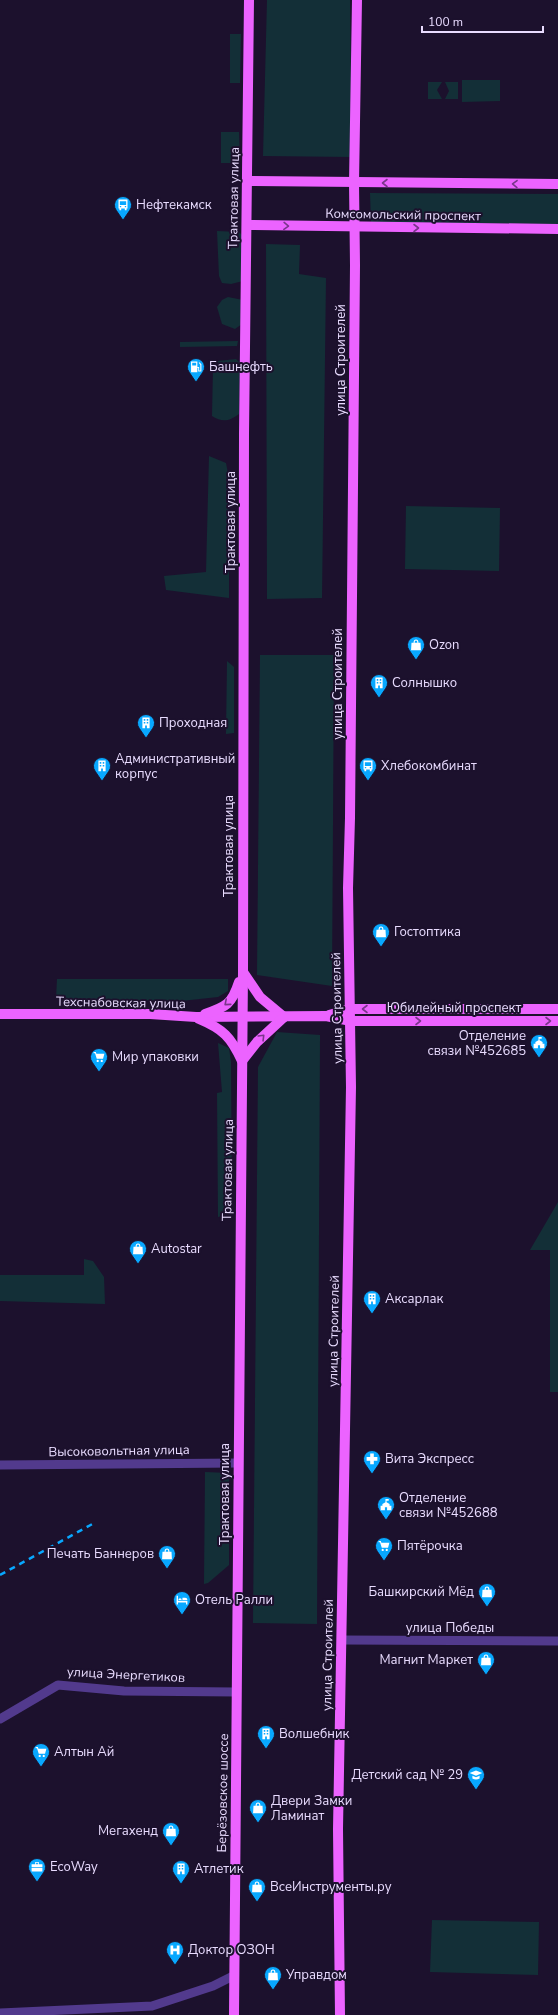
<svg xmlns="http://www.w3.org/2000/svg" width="558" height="2015" font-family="'Nunito Sans',sans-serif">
	<rect width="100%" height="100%" fill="#1c112d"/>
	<g fill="#132f37">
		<path d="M267,0H350L352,157L263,156Z"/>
		<path d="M230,34H241L240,83H230Z"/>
		<path d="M462,80H500V101L462,102Z"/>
		<path d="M428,82H442L437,90L442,99H428Z"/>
		<path d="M445,82H458V99H445L449,91Z"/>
		<path d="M221,132H239L240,163H221Z"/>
		<path d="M370,193L558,194V224L371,222Z"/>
		<path d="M217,231L239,232L243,236V281L231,284L222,283L219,276Z"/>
		<path d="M266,244L300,245L299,274L326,278L322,598L267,599Z"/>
		<path d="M228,297L243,300L242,324L235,329L222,324L217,307L222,300Z"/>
		<path d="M238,341L237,346L180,347V342Z"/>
		<path d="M236,359L240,363L239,414C229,421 223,423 212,416L213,367L218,361Z"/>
		<path d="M209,456L226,463L229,479V598L166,590L164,576L206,572Z"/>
		<path d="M406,506L500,508L499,571L405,569Z"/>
		<path d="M260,655H334L332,986L257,975Z"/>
		<path d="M227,661L234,667V733L226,734Z"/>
		<path d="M57,979H228V991L218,997L181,1001L56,999Z"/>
		<path d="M277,1032L320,1035L317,1624L253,1623L258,1067Z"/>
		<path d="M218,1043L229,1048L231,1062L232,1214L218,1217L217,1093L222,1092Z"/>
		<path d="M558,1202V1392H550V1250H530Z"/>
		<path d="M84,1259L93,1261L104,1277L105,1304L0,1301V1275H84Z"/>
		<path d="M205,1472L229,1473V1565L208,1583L204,1584Z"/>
		<path d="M432,1920L539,1922L538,1975L430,1972Z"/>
	</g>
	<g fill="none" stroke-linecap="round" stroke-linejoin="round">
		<g stroke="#523a8d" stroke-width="9">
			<path d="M0,1465L238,1463"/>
			<path d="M342,1640L558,1641"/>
			<path d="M0,1719L58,1685L124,1691L236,1692"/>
			<path d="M0,2013L152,2006L213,1986L233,1976"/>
		</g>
		<g stroke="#ec63ff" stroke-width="10">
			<path d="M247,181L558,184"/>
			<path d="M247,225L558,229"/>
			<path d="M243,972L260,997L284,1017"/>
			<path d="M0,1014H150L196,1017L326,1016L351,1021H558"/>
			<path d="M205,1014C226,1007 232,1004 239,982"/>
			<path d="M329,1015L350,1009H558"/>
			<path d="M199,1019C223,1029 231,1037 242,1061L257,1042L284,1017"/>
			<path d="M234,2015L243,972L244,434L249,0"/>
			<path d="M340,2015L338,1829L351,1087L348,888L350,818L355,265L354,183L357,0"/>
		</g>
		<path stroke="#08a8ff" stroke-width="2.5" stroke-dasharray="6 5" stroke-linecap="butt" d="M0,1575L96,1522"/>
	</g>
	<defs><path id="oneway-chevron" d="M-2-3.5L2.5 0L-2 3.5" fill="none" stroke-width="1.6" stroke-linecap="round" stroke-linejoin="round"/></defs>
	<g stroke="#7a368c">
		<use href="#oneway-chevron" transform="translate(385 183) rotate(180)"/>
		<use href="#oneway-chevron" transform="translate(515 184) rotate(-179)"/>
		<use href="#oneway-chevron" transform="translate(286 226) rotate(2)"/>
		<use href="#oneway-chevron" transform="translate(416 228)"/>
		<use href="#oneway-chevron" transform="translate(227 1003) rotate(139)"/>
		<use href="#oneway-chevron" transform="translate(365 1009) rotate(180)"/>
		<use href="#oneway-chevron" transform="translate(418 1021)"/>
		<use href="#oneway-chevron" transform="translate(548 1021)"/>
		<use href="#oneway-chevron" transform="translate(262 1037) rotate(-45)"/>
	</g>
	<defs>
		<symbol id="bus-pin" viewBox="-11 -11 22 30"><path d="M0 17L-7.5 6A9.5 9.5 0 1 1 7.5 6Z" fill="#08a8ff" stroke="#1c112d"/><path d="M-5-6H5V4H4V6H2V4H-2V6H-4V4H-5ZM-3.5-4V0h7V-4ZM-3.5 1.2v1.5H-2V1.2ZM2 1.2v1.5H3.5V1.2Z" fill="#fff"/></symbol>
		<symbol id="fuel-pin" viewBox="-11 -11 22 30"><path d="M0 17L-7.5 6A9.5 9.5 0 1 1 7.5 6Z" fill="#08a8ff" stroke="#1c112d"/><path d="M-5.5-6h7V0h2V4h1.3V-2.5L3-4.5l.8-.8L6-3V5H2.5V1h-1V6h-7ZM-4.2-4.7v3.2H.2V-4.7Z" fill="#fff"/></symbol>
		<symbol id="shop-pin" viewBox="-11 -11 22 30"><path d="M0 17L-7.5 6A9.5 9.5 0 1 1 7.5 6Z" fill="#08a8ff" stroke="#1c112d"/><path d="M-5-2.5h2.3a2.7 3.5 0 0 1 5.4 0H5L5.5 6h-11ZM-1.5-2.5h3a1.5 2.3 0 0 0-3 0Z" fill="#fff"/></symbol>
		<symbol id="building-pin" viewBox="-11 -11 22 30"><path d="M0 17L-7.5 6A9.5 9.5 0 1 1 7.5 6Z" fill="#08a8ff" stroke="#1c112d"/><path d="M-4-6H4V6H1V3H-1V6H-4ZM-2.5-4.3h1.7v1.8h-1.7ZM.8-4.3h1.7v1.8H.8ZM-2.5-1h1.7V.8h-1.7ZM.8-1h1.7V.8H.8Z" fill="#fff"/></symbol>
		<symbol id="civic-pin" viewBox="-11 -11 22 30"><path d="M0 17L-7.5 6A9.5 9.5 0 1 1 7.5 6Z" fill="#08a8ff" stroke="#1c112d"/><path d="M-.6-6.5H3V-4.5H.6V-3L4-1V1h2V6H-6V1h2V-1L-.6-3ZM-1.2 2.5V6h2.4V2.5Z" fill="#fff"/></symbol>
		<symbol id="supermarket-pin" viewBox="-11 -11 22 30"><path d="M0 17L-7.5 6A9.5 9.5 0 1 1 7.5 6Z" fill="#08a8ff" stroke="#1c112d"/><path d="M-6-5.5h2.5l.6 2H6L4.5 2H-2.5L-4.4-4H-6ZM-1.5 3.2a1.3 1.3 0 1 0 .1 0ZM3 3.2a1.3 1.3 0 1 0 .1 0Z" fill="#fff"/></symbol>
		<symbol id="pharmacy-pin" viewBox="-11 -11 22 30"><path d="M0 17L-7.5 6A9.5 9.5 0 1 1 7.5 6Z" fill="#08a8ff" stroke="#1c112d"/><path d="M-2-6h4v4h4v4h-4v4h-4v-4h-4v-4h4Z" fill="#fff"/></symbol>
		<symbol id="hotel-pin" viewBox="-11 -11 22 30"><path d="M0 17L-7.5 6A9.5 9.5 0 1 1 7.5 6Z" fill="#08a8ff" stroke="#1c112d"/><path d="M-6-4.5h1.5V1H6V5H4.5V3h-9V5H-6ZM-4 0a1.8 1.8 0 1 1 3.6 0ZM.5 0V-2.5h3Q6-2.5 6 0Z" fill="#fff"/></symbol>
		<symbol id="school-pin" viewBox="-11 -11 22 30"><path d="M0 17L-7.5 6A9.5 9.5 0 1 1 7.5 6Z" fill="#08a8ff" stroke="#1c112d"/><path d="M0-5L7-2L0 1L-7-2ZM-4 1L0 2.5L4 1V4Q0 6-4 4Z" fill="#fff"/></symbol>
		<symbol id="office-pin" viewBox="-11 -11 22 30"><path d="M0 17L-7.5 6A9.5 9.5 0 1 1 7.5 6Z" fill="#08a8ff" stroke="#1c112d"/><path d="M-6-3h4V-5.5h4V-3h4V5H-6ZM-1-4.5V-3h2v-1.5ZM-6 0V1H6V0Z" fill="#fff"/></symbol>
		<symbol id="hospital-pin" viewBox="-11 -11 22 30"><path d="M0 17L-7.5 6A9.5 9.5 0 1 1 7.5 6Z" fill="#08a8ff" stroke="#1c112d"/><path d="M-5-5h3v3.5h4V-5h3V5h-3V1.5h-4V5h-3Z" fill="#fff"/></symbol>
	</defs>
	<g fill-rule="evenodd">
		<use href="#bus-pin" x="113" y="195" width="20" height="27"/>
		<use href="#fuel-pin" x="186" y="357" width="20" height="27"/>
		<use href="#shop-pin" x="406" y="635" width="20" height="27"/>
		<use href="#building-pin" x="369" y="673" width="20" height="27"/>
		<use href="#building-pin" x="136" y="713" width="20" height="27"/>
		<use href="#building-pin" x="92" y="756" width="20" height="27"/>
		<use href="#bus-pin" x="358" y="756" width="20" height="27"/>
		<use href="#shop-pin" x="371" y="922" width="20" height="27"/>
		<use href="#civic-pin" x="529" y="1033" width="20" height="27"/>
		<use href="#supermarket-pin" x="89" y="1047" width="20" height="27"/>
		<use href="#shop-pin" x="128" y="1239" width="20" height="27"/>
		<use href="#building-pin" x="362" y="1289" width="20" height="27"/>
		<use href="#pharmacy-pin" x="362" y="1449" width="20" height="27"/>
		<use href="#civic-pin" x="376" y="1495" width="20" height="27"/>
		<use href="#supermarket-pin" x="374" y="1536" width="20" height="27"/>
		<use href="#shop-pin" x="157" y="1544" width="20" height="27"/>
		<use href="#shop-pin" x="477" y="1582" width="20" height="27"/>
		<use href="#hotel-pin" x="172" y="1590" width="20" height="27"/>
		<use href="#shop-pin" x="476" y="1650" width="20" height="27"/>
		<use href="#building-pin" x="256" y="1724" width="20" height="27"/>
		<use href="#supermarket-pin" x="31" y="1742" width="20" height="27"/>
		<use href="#school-pin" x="466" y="1765" width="20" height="27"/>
		<use href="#shop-pin" x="248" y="1798" width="20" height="27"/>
		<use href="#shop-pin" x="161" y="1821" width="20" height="27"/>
		<use href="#office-pin" x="27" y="1857" width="20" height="27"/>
		<use href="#building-pin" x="171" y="1859" width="20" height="27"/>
		<use href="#shop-pin" x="247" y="1877" width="20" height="27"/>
		<use href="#hospital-pin" x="165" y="1940" width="20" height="27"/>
		<use href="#shop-pin" x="263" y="1965" width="20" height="27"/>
	</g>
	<g text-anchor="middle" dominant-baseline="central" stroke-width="4" stroke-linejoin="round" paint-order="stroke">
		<g font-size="13" fill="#e9dcff" stroke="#1c112d">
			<text transform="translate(234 198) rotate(-89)">Трактовая улица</text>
			<text transform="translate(403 215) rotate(1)">Комсомольский проспект</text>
			<text transform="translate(341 360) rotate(-90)">улица Строителей</text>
			<text transform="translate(231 522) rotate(-90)">Трактовая улица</text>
			<text transform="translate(338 684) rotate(-90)">улица Строителей</text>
			<text transform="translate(229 846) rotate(-90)">Трактовая улица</text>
			<text transform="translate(121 1003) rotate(1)">Техснабовская улица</text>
			<text transform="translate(337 1008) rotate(-91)">улица Строителей</text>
			<text x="454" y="1008">Юбилейный проспект</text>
			<text transform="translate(228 1170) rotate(-89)">Трактовая улица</text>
			<text transform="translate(334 1331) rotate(-89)">улица Строителей</text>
			<text transform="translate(119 1451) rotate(-1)">Высоковольтная улица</text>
			<text transform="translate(225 1494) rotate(-90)">Трактовая улица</text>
			<text x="450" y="1628">улица Победы</text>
			<text transform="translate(328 1655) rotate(-89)">улица Строителей</text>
			<text transform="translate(126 1675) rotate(3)">улица Энергетиков</text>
			<text transform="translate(223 1793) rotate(-89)">Берёзовское шоссе</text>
		</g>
		<g font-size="13" fill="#e9dcff" stroke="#1c112d" text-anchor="start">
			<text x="136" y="205">Нефтекамск</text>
			<text x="209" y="367">Башнефть</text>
			<text x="429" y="645">Ozon</text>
			<text x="392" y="683">Солнышко</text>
			<text x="159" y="723">Проходная</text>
			<text x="115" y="759">Административный<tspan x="115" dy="15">корпус</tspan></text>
			<text x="381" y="766">Хлебокомбинат</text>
			<text x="394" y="932">Гостоптика</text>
			<text x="526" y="1036" text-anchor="end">Отделение<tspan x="526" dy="15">связи №452685</tspan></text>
			<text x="112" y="1057">Мир упаковки</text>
			<text x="151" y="1249">Autostar</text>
			<text x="385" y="1299">Аксарлак</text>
			<text x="385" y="1459">Вита Экспресс</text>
			<text x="399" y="1498">Отделение<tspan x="399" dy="15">связи №452688</tspan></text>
			<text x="397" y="1546">Пятёрочка</text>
			<text x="154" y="1554" text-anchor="end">Печать Баннеров</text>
			<text x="474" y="1592" text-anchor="end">Башкирский Мёд</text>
			<text x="195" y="1600">Отель Ралли</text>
			<text x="473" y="1660" text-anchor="end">Магнит Маркет</text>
			<text x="279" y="1734">Волшебник</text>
			<text x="54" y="1752">Алтын Ай</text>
			<text x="463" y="1775" text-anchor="end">Детский сад № 29</text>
			<text x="271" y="1801">Двери Замки<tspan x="271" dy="15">Ламинат</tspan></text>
			<text x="158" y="1831" text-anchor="end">Мегахенд</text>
			<text x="50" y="1867">EcoWay</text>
			<text x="194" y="1869">Атлетик</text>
			<text x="270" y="1887">ВсеИнструменты.ру</text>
			<text x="188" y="1950">Доктор ОЗОН</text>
			<text x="286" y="1975">Управдом</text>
		</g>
	</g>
	<path d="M422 26v6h121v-6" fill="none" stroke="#e9dcff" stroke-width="2"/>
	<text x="428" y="26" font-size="12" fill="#e9dcff" stroke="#1c112d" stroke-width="3" paint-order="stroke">100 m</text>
</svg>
